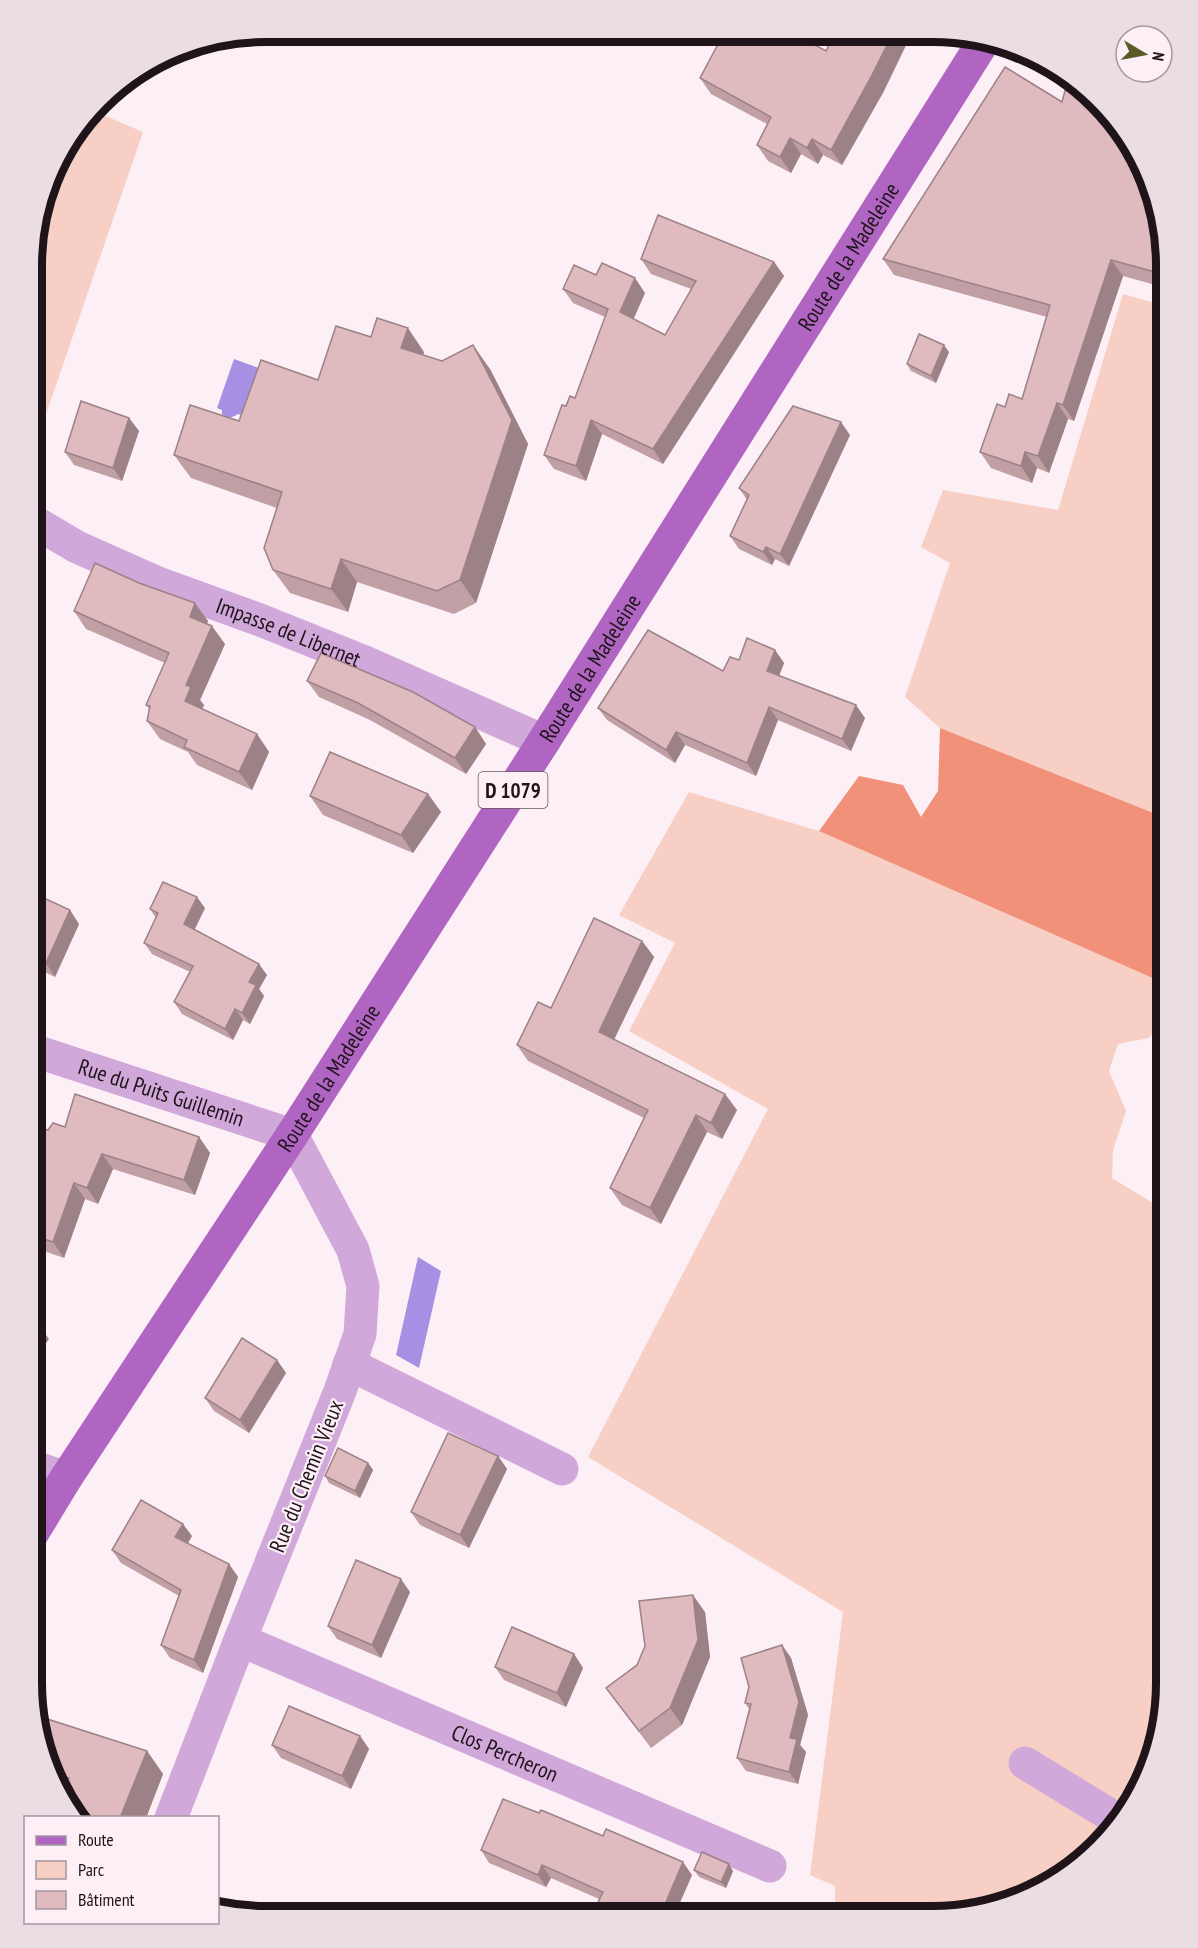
<svg xmlns="http://www.w3.org/2000/svg" width="1198" height="1948" font-family="'PT Sans Narrow',sans-serif">
	<rect width="100%" height="100%" fill="#fdeff6"/>
	<g fill="#f8cfc4">
		<path d="M94,111L143,132L33,452V235L56,161Z"/>
		<path d="M1123,294L1166,306V818L940,728L905,697L950,563L921,547L943,490L1058,510Z"/>
		<path d="M689,792L819,831L1166,984V1017L1149,1038L1118,1044L1109,1071L1126,1111L1113,1150L1112,1178L1166,1211V1699L1154,1759L1118,1825L1075,1868L1022,1899L934,1916H835V1886L810,1875L843,1612L588,1457L768,1109L629,1031L675,943L619,915Z"/>
	</g>
	<path fill="#f1917a" d="M940,728L1166,818V984L819,831L859,776L903,785L921,817L938,791Z"/>
	<g fill="#a690e3">
		<path d="M234,359L259,368L243,416L238,414C231,418 228,419 222,414V410L217,408Z"/>
		<path d="M418,1257L441,1271L419,1368L396,1355Z"/>
	</g>
	<g fill="none" stroke-linecap="round" stroke-linejoin="round">
		<g stroke="#d0a8da" stroke-width="33">
			<path id="s1" d="M33,521L77,547L158,583L260,620L365,662L544,741"/>
			<path id="s2" d="M32,1050L292,1135L353,1250L363,1286L360,1334L340,1391L240,1640L171,1818"/>
			<path d="M349,1364L562,1469"/>
			<path d="M32,1466L66,1478"/>
			<path id="s3" d="M240,1640L770,1866"/>
			<path d="M1025,1763L1120,1821"/>
		</g>
		<path stroke="#af65c1" stroke-width="33" id="s4" d="M32,1534L66,1478L292,1135L544,741L985,39"/>
	</g>
	<g fill="#c0a0a4">
		<path d="M826,51L884,91L842,165L823,155L818,164L801,154L791,173L768,161L757,145L767,124L711,94L700,78Z"/>
		<path d="M1005,67L1167,265L1166,288L1123,276L1074,421L1068,419L1049,473L1037,468L1032,483L991,468L980,452L1005,407L1022,399L1047,317L894,275L883,259Z"/>
		<path d="M641,259L774,262L784,276L663,464L602,434L586,481L554,469L544,455L566,406L575,398L605,317L573,303L563,289L596,275L645,293L633,319L665,335L691,289L651,274Z"/>
		<path d="M371,337L424,352L423,355L442,361L490,369L528,444L476,603L454,614L357,582L348,612L290,593L273,570L277,508L191,478L174,455L318,380Z"/>
		<path d="M949,352L936,383L911,371L907,364Z"/>
		<path d="M129,418L139,431L122,481L74,465L65,452Z"/>
		<path d="M850,435L789,566L775,559L772,565L739,549L730,536L747,500L739,488Z"/>
		<path d="M139,583L195,603L208,621L207,624L225,644L200,700L204,705L202,709L257,734L269,752L252,790L197,765L188,752L160,739L147,721L149,709L146,705L165,663L86,629L74,611Z"/>
		<path d="M775,650L784,663L779,676L865,718L851,751L778,720L756,776L685,745L675,763L607,720L598,708L723,671L739,660Z"/>
		<path d="M307,681L475,727L486,744L466,774L370,720L319,697Z"/>
		<path d="M428,794L441,812L413,853L323,815L310,796Z"/>
		<path d="M33,893L79,924L55,977L32,966Z"/>
		<path d="M205,908L194,930L267,975L259,989L264,996L250,1024L243,1020L233,1040L182,1014L174,1002L190,972L152,954L144,943L156,918L150,909Z"/>
		<path d="M642,941L654,957L614,1039L737,1110L722,1139L707,1132L661,1224L622,1205L610,1188L644,1118L528,1061L517,1045L551,1008Z"/>
		<path d="M32,1125L48,1130L65,1127L199,1137L210,1153L195,1195L113,1169L98,1204L85,1199L64,1258L32,1247Z"/>
		<path d="M277,1360L286,1373L249,1433L214,1411L205,1398Z"/>
		<path d="M498,1456L507,1469L469,1548L420,1525L411,1512Z"/>
		<path d="M368,1463L373,1470L360,1498L329,1483L325,1476Z"/>
		<path d="M192,1536L187,1544L229,1564L238,1577L203,1673L170,1658L161,1645L179,1596L121,1563L112,1550Z"/>
		<path d="M410,1592L381,1658L337,1639L328,1626Z"/>
		<path d="M705,1612L710,1657L682,1725L651,1748L606,1688Z"/>
		<path d="M782,1645L791,1658L808,1715L800,1745L806,1752L798,1784L746,1771L737,1758L749,1709L745,1703Z"/>
		<path d="M574,1654L583,1668L566,1707L504,1680L495,1667Z"/>
		<path d="M38,1716L147,1751L163,1774L146,1818H75L63,1794L61,1793L49,1772Z"/>
		<path d="M360,1736L369,1749L351,1789L281,1758L272,1745Z"/>
		<path d="M481,1850L692,1875L674,1916H597L594,1911L599,1899L551,1878L546,1887L489,1863Z"/>
		<path d="M694,1870L733,1871L726,1888L699,1877Z"/>
	</g>
	<g fill="#9c8286">
		<path d="M893,33H912L884,91L842,165L831,150Z"/>
		<path d="M790,138L801,154L791,173L780,157Z"/>
		<path d="M812,139L823,155L818,164L807,148Z"/>
		<path d="M1111,260L1123,276L1074,421L1063,405Z"/>
		<path d="M774,262L784,276L663,464L653,449Z"/>
		<path d="M635,278L645,293L630,327L620,312Z"/>
		<path d="M408,328L424,352L418,371L401,348Z"/>
		<path d="M473,345L490,369L528,444L476,603L460,580Z"/>
		<path d="M944,345L949,352L936,383L931,376Z"/>
		<path d="M1057,403L1068,419L1049,473L1038,456Z"/>
		<path d="M129,418L139,431L122,481L113,468Z"/>
		<path d="M591,420L602,434L586,481L576,466Z"/>
		<path d="M841,422L850,435L789,566L780,554Z"/>
		<path d="M1025,452L1037,468L1032,483L1021,466Z"/>
		<path d="M766,547L775,559L772,565L763,552Z"/>
		<path d="M341,559L357,582L348,612L331,589Z"/>
		<path d="M195,603L208,621L202,634L190,617Z"/>
		<path d="M212,626L225,644L200,700L204,705L198,719L185,701L186,685Z"/>
		<path d="M775,650L784,663L776,684L767,671Z"/>
		<path d="M856,705L865,718L851,751L842,739Z"/>
		<path d="M769,707L778,720L756,776L747,763Z"/>
		<path d="M475,727L486,744L466,774L455,758Z"/>
		<path d="M676,732L685,745L675,763L666,750Z"/>
		<path d="M257,734L269,752L252,790L239,772Z"/>
		<path d="M428,794L441,812L413,853L401,835Z"/>
		<path d="M197,897L205,908L192,935L184,924Z"/>
		<path d="M70,910L79,924L55,977L46,963Z"/>
		<path d="M642,941L654,957L610,1048L599,1032Z"/>
		<path d="M259,964L267,975L259,989L264,996L250,1024L242,1013L249,982Z"/>
		<path d="M235,1009L243,1020L233,1040L225,1029Z"/>
		<path d="M725,1094L737,1110L722,1139L711,1123Z"/>
		<path d="M696,1115L707,1132L661,1224L650,1208Z"/>
		<path d="M199,1137L210,1153L195,1195L184,1180Z"/>
		<path d="M102,1154L113,1169L98,1204L87,1188Z"/>
		<path d="M74,1183L85,1199L64,1258L53,1242Z"/>
		<path d="M35,1320L49,1339L36,1357L38,1360L32,1369V1325Z"/>
		<path d="M277,1360L286,1373L249,1433L240,1420Z"/>
		<path d="M498,1456L507,1469L469,1548L460,1535Z"/>
		<path d="M368,1463L373,1470L360,1498L355,1491Z"/>
		<path d="M183,1524L192,1536L184,1550L175,1537Z"/>
		<path d="M229,1564L238,1577L203,1673L194,1660Z"/>
		<path d="M401,1579L410,1592L381,1658L372,1645Z"/>
		<path d="M693,1595L705,1612L710,1657L682,1725L670,1708Z"/>
		<path d="M782,1645L791,1658L808,1715L800,1745L806,1752L798,1784L789,1772L790,1738Z"/>
		<path d="M574,1654L583,1668L566,1707L557,1693Z"/>
		<path d="M360,1736L369,1749L351,1789L342,1776Z"/>
		<path d="M147,1751L163,1774L146,1818H120Z"/>
		<path d="M683,1862L692,1875L674,1916H660Z"/>
		<path d="M729,1864L733,1871L726,1888L721,1882Z"/>
		<path d="M542,1865L551,1878L546,1887L538,1875Z"/>
	</g>
	<g fill="#dfbabf" stroke="#9c8286" stroke-width="1.5">
		<path d="M724,33H793L826,51L835,33H893L872,75L831,150L812,139L807,148L790,138L780,157L757,145L771,117L700,78Z"/>
		<path d="M1005,67L1062,102L1067,83L1083,88L1118,123L1149,176L1167,265L1166,275L1111,260L1063,405L1057,403L1038,456L1025,452L1021,466L980,452L997,404L1005,407L1009,394L1022,399L1050,305L883,259Z"/>
		<path d="M658,215L774,262L653,449L591,420L576,466L544,455L562,405L566,406L570,396L575,398L608,309L563,289L574,265L596,275L602,263L635,278L620,312L665,335L696,281L641,259Z"/>
		<path d="M377,318L408,328L401,348L442,361L473,345L512,420L460,580L437,591L341,559L331,589L273,570L264,548L282,492L174,455L190,405L239,421L261,360L318,380L336,326L371,337Z"/>
		<path d="M919,334L944,345L931,376L907,364Z"/>
		<path d="M81,401L129,418L113,468L65,452Z"/>
		<path d="M793,406L841,422L780,554L766,547L763,552L730,536L749,495L739,488Z"/>
		<path d="M95,563L139,583L195,603L190,617L212,626L186,685L191,687L185,701L257,734L239,772L184,747L187,740L147,721L150,706L146,705L169,653L74,611Z"/>
		<path d="M648,630L723,671L730,657L739,660L747,638L775,650L767,671L856,705L842,739L769,707L747,763L676,732L666,750L598,708Z"/>
		<path d="M321,653L413,692L475,727L455,758L358,703L307,681Z"/>
		<path d="M330,752L428,794L401,835L310,796Z"/>
		<path d="M163,882L197,897L184,924L259,964L249,982L256,985L242,1013L235,1009L225,1029L174,1002L193,966L144,943L158,913L150,909Z"/>
		<path d="M33,893L70,910L46,963L32,957Z"/>
		<path d="M594,918L642,941L599,1032L725,1094L711,1123L696,1115L650,1208L610,1188L648,1110L517,1045L538,1002L551,1008Z"/>
		<path d="M75,1094L199,1137L184,1180L102,1154L87,1188L74,1183L53,1242L32,1235V1125L48,1130L53,1123L65,1127Z"/>
		<path d="M32,1318L35,1320L32,1325Z"/>
		<path d="M242,1338L277,1360L240,1420L205,1398Z"/>
		<path d="M448,1433L498,1456L460,1535L411,1512Z"/>
		<path d="M338,1448L368,1463L355,1491L325,1476Z"/>
		<path d="M141,1500L183,1524L175,1537L229,1564L194,1660L161,1645L181,1590L112,1550Z"/>
		<path d="M356,1560L401,1579L372,1645L328,1626Z"/>
		<path d="M693,1595L698,1640L670,1708L639,1731L606,1688L637,1665L645,1646L639,1601Z"/>
		<path d="M512,1627L574,1654L557,1693L495,1667Z"/>
		<path d="M782,1645L799,1702L790,1738L797,1739L789,1772L737,1758L751,1704L745,1703L749,1687L741,1658Z"/>
		<path d="M289,1706L360,1736L342,1776L272,1745Z"/>
		<path d="M38,1716L147,1751L120,1818H75L62,1795L69,1778L49,1771Z"/>
		<path d="M503,1799L539,1813L541,1810L603,1836L606,1829L683,1862L660,1916H604L594,1911L603,1892L542,1865L538,1875L481,1850Z"/>
		<path d="M702,1852L729,1864L721,1882L694,1870Z"/>
	</g>
	<g text-anchor="middle" dominant-baseline="central" stroke-width="4.5" stroke-linejoin="round" paint-order="stroke">
		<rect fill="#fdeff6" stroke="#62565c" stroke-width="1.5" x="478.5" y="772" width="69" height="36" rx="4.5"/>
		<g font-size="21" font-weight="bold" fill="#1f141a">
			<text x="513" y="790">D 1079</text>
		</g>
		<g font-size="22" fill="#1f141a" stroke="#fdeff6">
			<text stroke="none"><textPath href="#s4" startOffset="1516">Route de la Madeleine</textPath></text>
			<text stroke="none"><textPath href="#s1" startOffset="279">Impasse de Libernet</textPath></text>
			<text stroke="none"><textPath href="#s4" startOffset="1030">Route de la Madeleine</textPath></text>
			<text stroke="none"><textPath href="#s4" startOffset="544">Route de la Madeleine</textPath></text>
			<text stroke="none"><textPath href="#s2" startOffset="136">Rue du Puits Guillemin</textPath></text>
			<text transform="translate(306 1476) rotate(-68)">Rue du Chemin Vieux</text>
			<text stroke="none"><textPath href="#s3" startOffset="288">Clos Percheron</textPath></text>
		</g>
	</g>
	<path d="M0 0H1198V1948H0ZM265 42H933A223 223 0 0 1 1156 265V1683A223 223 0 0 1 933 1906H265A223 223 0 0 1 42 1683V265A223 223 0 0 1 265 42Z" fill="#ebdde4" fill-rule="evenodd"/>
	<path fill="none" stroke="#1f141a" stroke-width="8" d="M265 42H933A223 223 0 0 1 1156 265V1683A223 223 0 0 1 933 1906H265A223 223 0 0 1 42 1683V265A223 223 0 0 1 265 42Z"/>
	<rect x="24" y="1816" width="195" height="108" fill="#fdeff6" stroke="#a4979e" stroke-width="1.5"/>
	<rect x="36" y="1836" width="30" height="9" fill="#af65c1" stroke="#a4979e" stroke-width="1.5"/>
	<text x="78" y="1846" font-size="18" fill="#1f141a">Route</text>
	<rect x="36" y="1861" width="30" height="18" fill="#f8cfc4" stroke="#a4979e" stroke-width="1.5"/>
	<text x="78" y="1876" font-size="18" fill="#1f141a">Parc</text>
	<rect x="36" y="1891" width="30" height="18" fill="#dfbabf" stroke="#a4979e" stroke-width="1.5"/>
	<text x="78" y="1906" font-size="18" fill="#1f141a">Bâtiment</text>
	<g transform="translate(1144 54) rotate(100)"><circle r="28" fill="#fdeff6" stroke="#a4979e" stroke-width="1.5"/>
	<path d="M0-4.5L10 22L0 15L-10 22Z" fill="#5b5b28"/>
	<text y="-9" font-size="16" font-weight="bold" text-anchor="middle" fill="#1f141a">N</text>
	</g>
</svg>
